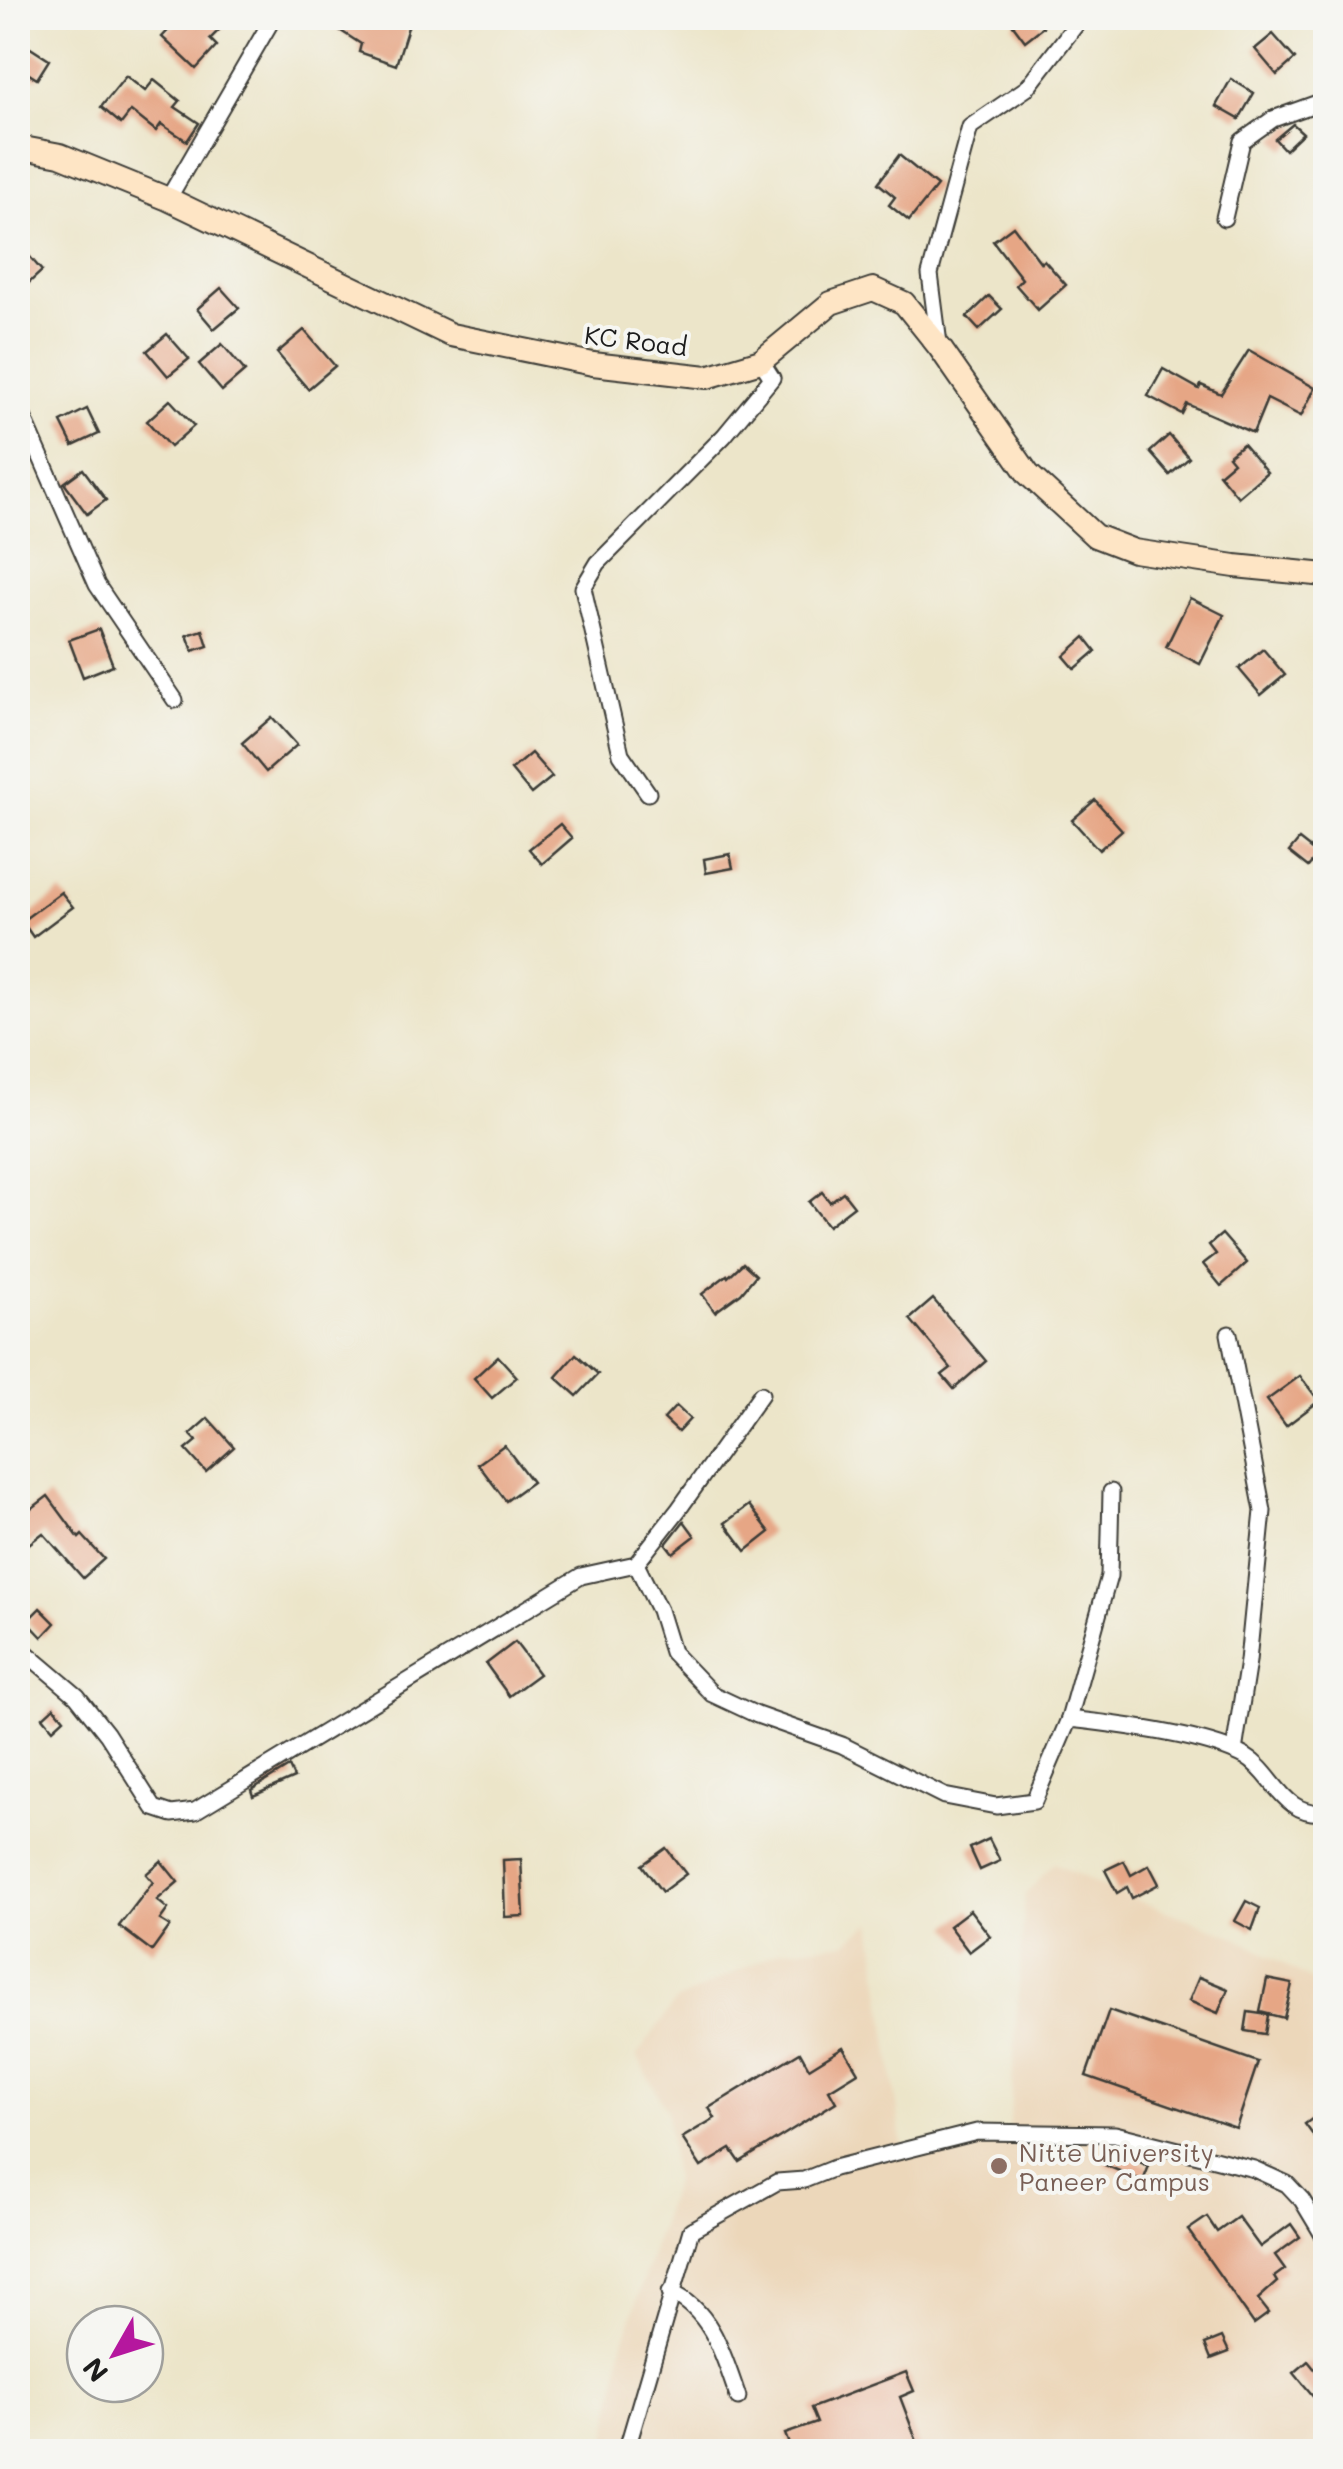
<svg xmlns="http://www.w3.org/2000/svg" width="1343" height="2469" font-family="Mali,sans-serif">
	<rect width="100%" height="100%" fill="#f6f6f2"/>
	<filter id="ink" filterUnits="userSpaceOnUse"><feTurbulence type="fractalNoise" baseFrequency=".01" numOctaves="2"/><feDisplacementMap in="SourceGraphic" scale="20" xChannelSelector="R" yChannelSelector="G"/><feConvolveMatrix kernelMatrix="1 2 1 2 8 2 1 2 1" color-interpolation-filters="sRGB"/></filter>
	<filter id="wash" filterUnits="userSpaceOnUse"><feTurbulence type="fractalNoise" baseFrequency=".0048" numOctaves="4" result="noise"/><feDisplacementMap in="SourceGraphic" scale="40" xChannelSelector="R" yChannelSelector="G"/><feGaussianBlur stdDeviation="2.25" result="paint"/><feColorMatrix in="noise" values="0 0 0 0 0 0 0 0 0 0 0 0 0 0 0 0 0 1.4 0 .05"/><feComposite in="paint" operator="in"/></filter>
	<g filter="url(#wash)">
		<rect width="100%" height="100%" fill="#ece5c9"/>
		<path fill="#ecd7ba" d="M1054,1863L1117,1893L1236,1937L1325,1988V2451L605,2452L622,2348L674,2181L667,2111L637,2056L675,2002L781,1950L846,1943L872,1922L903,2150L1009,2132L1025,1895Z"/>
		<g id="blocks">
			<g fill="#e6a685">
				<path d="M180,18H231L210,39L217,46L196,69L162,37Z"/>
				<path d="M321,18H391L409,24L396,65L359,52L361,44Z"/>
				<path d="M1023,18H1036L1043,27L1025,41L1013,25Z"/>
				<path d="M1273,34L1295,59L1277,75L1255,49Z"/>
				<path d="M18,40L49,60L37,79L18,67Z"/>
				<path d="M126,76L145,91L154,80L180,101L175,107L199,123L187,141L161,124L156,131L131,111L121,124L101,107Z"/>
				<path d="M1231,79L1254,93L1239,119L1216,106Z"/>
				<path d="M1293,124L1303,133L1285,150L1275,139Z"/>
				<path d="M899,155L937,186L909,221L889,205L895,197L878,183Z"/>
				<path d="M1013,226L1041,263L1044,260L1066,285L1038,310L1016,285L1022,279L993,241Z"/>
				<path d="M18,243L42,271L18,293Z"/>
				<path d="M221,288L239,308L214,329L197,309Z"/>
				<path d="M989,296L1002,309L979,330L967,317Z"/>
				<path d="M304,330L335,366L308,389L277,353Z"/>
				<path d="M167,334L189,359L168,376L147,351Z"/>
				<path d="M222,344L245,371L222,391L199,364Z"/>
				<path d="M1249,350L1315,388L1301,416L1267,399L1253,433L1187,404L1182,414L1148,396L1163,369L1199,389L1201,385L1221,394Z"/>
				<path d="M170,400L194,426L170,447L147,421Z"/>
				<path d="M87,409L99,434L73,446L61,422Z"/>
				<path d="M1169,435L1189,458L1170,475L1150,452Z"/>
				<path d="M1243,444L1267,472L1238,497L1219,474L1233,462L1228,456Z"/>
				<path d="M83,469L106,500L87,514L64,483Z"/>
				<path d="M1190,598L1224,615L1200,664L1166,647Z"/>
				<path d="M99,629L113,665L83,677L69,640Z"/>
				<path d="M203,630L208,646L193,651L187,635Z"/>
				<path d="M1085,637L1096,651L1075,669L1064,656Z"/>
				<path d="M1263,649L1285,675L1261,695L1239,669Z"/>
				<path d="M272,717L297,745L266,772L242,743Z"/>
				<path d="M531,753L552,777L531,794L511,770Z"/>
				<path d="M1095,800L1122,830L1099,850L1072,820Z"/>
				<path d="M560,824L572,838L542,864L529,849Z"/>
				<path d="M1299,840L1318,855L1308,867L1289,852Z"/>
				<path d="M730,854L733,868L706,873L704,859Z"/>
				<path d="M61,892L73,907L33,937L22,921Z"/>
				<path d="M822,1192L830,1202L843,1192L854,1206L828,1226L809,1202Z"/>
				<path d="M1222,1234L1247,1263L1221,1286L1203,1264L1216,1254L1209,1245Z"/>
				<path d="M743,1263L756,1275L741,1293L715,1312L702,1294L727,1275L728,1277Z"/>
				<path d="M933,1299L986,1361L954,1389L942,1375L951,1368L910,1319Z"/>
				<path d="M576,1354L598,1374L577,1396L556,1377Z"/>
				<path d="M498,1356L517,1377L492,1398L474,1378Z"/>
				<path d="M1300,1376L1319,1401L1286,1426L1267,1400Z"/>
				<path d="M676,1406L690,1419L678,1432L664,1419Z"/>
				<path d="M208,1418L234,1447L206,1472L186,1450L197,1441L190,1434Z"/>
				<path d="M504,1445L532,1482L506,1501L478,1464Z"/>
				<path d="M48,1496L79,1538L82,1535L104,1559L83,1578L43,1533L25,1547L18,1537V1519Z"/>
				<path d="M749,1505L770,1532L746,1551L725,1523Z"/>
				<path d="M684,1521L695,1536L673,1553L666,1544Z"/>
				<path d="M40,1608L55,1623L42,1637L27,1621Z"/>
				<path d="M515,1642L539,1674L509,1696L486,1664Z"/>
				<path d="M54,1707L64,1719L53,1729L43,1717Z"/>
				<path d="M289,1767L294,1778L253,1796L251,1790Z"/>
				<path d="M989,1839L1000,1861L980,1870L970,1848Z"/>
				<path d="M666,1848L686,1874L662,1892L642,1865Z"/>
				<path d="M521,1859L524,1916L505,1917L503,1860Z"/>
				<path d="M161,1861L178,1882L157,1900L168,1909L160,1920L170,1926L152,1951L119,1926L153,1882L146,1874Z"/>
				<path d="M1124,1861L1131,1875L1149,1865L1159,1884L1132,1898L1127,1887L1117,1893L1105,1870Z"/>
				<path d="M1246,1901L1260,1908L1252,1930L1235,1921Z"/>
				<path d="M970,1910L990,1936L969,1952L949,1926Z"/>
				<path d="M1199,1977L1228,1989L1218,2013L1189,2001Z"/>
				<path d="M1267,1979L1292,1984L1284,2018L1260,2012Z"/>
				<path d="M1109,2010L1258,2062L1236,2128L1086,2076Z"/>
				<path d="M1248,2012L1268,2015L1265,2034L1245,2031Z"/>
				<path d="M843,2047L858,2072L829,2090L836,2102L740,2162L731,2149L701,2167L682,2138L715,2118L709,2108L800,2052L809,2068Z"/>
				<path d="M1326,2109V2153L1305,2124Z"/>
				<path d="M1111,2150L1149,2166L1143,2181L1105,2165Z"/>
				<path d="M1207,2217L1217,2232L1238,2217L1260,2247L1291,2224L1300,2237L1275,2255L1285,2269L1274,2277L1277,2282L1258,2299L1269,2313L1254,2324L1188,2230Z"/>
				<path d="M1222,2337L1229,2352L1211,2359L1205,2344Z"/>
				<path d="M1308,2361L1326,2383V2411L1294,2373Z"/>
				<path d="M906,2372L914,2391L900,2397L921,2452H792L785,2434L817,2423L811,2408Z"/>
			</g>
		</g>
	</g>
	<g filter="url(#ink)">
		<use href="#blocks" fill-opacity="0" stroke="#3b3a36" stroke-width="2.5"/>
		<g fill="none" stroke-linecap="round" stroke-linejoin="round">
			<defs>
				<g id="street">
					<path d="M168,199L273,18"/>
					<path d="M1224,218L1242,141L1273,119L1326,100"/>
					<path d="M939,344L930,274L970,127L1027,88L1081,18"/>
					<path d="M18,405L97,585L175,700"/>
					<path d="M648,793L621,754L583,588L598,563L724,436L772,378L761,361"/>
					<path d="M1229,1334L1263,1511L1248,1661L1234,1751"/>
					<path d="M636,1564L659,1610L672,1652L712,1694L757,1715L842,1745L944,1796L996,1806L1034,1801L1069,1719C1115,1724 1207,1735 1246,1757C1274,1773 1283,1818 1326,1812"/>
					<path d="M18,1646L77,1696L107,1734L154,1808L172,1814L195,1811L581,1576L636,1564L679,1509L761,1394"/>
					<path d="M1069,1719L1109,1576L1111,1492"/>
					<path d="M670,2292C712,2310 724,2357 738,2397"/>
					<path d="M626,2452L691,2230L777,2182L804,2180L834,2168L977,2132L1115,2134L1254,2169L1287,2184L1302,2200L1326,2240"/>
				</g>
				<path id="secondary" d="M18,147L60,155L168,199L451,335L593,364L707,377L761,361L831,303L873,289L904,303L940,348L1028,474L1095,536L1134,551L1235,566L1326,575"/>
			</defs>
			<use href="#street" stroke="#3b3a36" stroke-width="19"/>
			<use href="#secondary" stroke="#3b3a36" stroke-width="26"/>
			<use href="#street" stroke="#fff" stroke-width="15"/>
			<use href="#secondary" stroke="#fee5c5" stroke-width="22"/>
		</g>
	</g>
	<circle fill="#8d6e63" stroke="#f6f6f2" stroke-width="4" cx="999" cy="2166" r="10"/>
	<g text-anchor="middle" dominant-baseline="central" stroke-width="8" stroke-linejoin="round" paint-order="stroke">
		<g font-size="25" fill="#1c1c1c" stroke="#f6f6f2">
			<text transform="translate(636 340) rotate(7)">KC Road</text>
		</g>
		<g font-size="25" fill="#785e54" stroke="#f6f6f2" text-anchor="start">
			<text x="1019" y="2152">Nitte University<tspan x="1019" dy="29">Paneer Campus</tspan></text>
		</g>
	</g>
	<rect width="1343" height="2469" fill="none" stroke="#f6f6f2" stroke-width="60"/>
	<g transform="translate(115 2354) rotate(231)"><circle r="48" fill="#f6f6f2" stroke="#9f9f9c" stroke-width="2.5"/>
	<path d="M0-8L18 38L0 25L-18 38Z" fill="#b5179e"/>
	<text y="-15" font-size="28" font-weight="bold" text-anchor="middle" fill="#1c1c1c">N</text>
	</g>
</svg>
